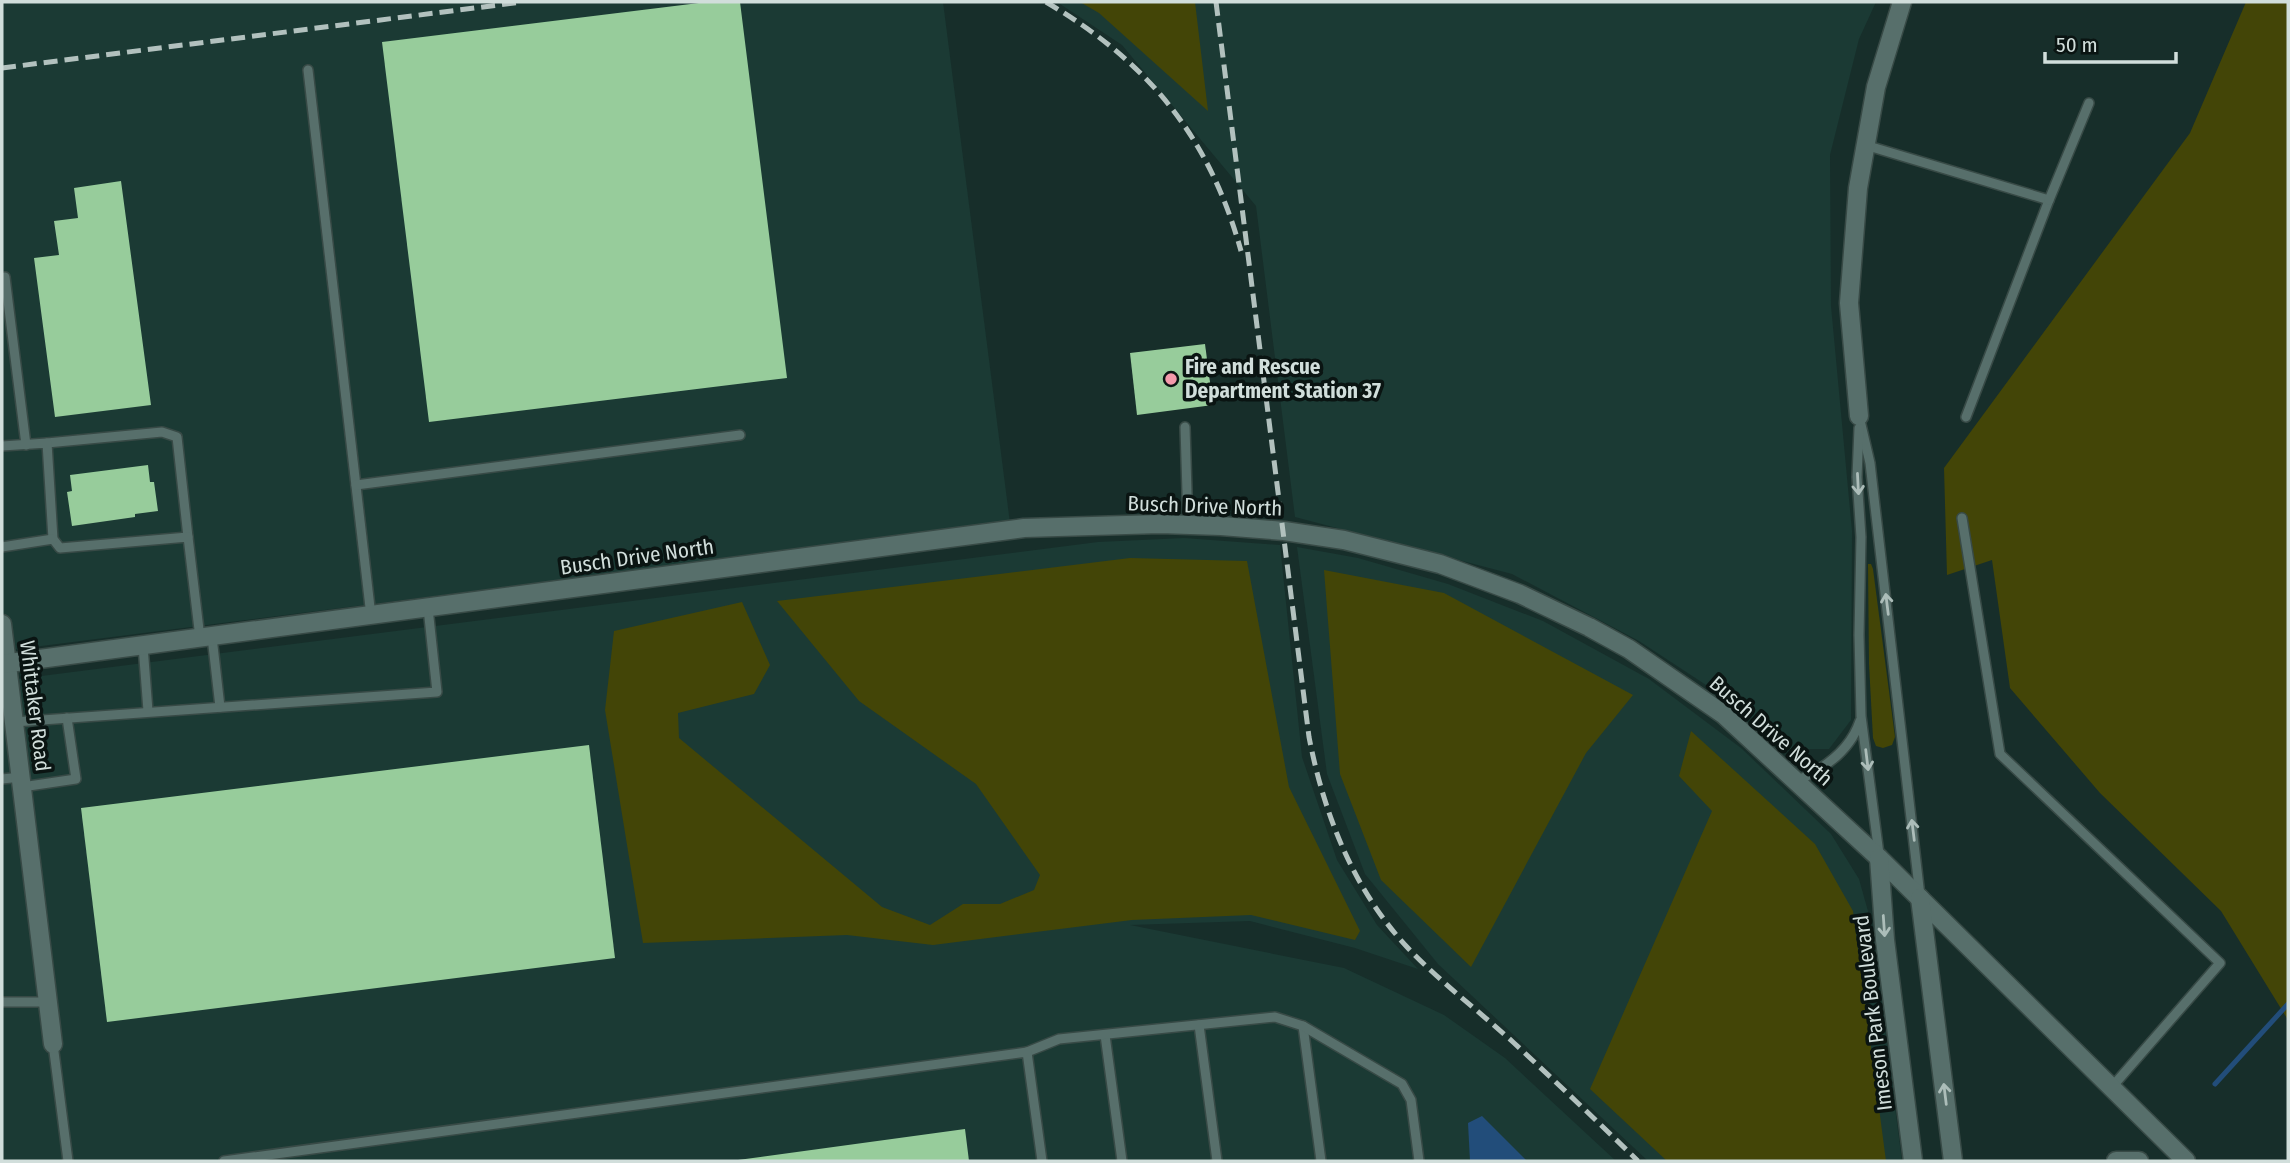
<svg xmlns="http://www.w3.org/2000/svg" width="2290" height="1163" font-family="'Fira Sans Condensed',sans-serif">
	<rect width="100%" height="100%" fill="#172e2a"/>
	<g fill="#1b3a34">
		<path d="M2,2H943L1010,523L2,651Z"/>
		<path d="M1057,2H1876L1859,39L1830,155L1831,306L1852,531L1851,720L1829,749H1789L1738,706L1639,641L1512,574L1295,517L1256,206L1122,45Z"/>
		<path d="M1184,538L1280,545L1302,757L1337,860L1377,925L1418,969L1355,948L1250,921L1130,925L1344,968L1444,1015L1505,1058L1616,1161H2V681L1098,542Z"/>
		<path d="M1297,547L1358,558L1448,584L1543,621L1649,679L1741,748L1831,834L1859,879L1871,922L1902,1161H1648L1438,964L1365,874L1327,774Z"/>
	</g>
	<g fill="#434507">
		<path d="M1080,2H1195L1208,111L1099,13Z"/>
		<path d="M2246,2H2288V1020L2221,911L2100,793L2010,688L1992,560L1947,575L1944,468L2190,133Z"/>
		<path d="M1130,558L1247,561L1289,787L1360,931L1355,940L1251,915L1132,920L933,945L847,935L643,943L605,710L614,631L742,602L770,665L754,694L678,713L679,738L882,907L930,925L963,904H1000L1034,890L1040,875L976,784L859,701L777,601Z"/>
		<path d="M1868,564H1871L1873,569L1895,737L1892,745L1883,748L1876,746L1873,738L1869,664Z"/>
		<path d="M1324,570L1444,593L1633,695L1586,753L1471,967L1381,880L1340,774Z"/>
		<path d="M1691,731L1815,844L1853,911L1886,1161H1667L1590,1089L1712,811L1679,776Z"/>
	</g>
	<path fill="#224d7a" d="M1482,1116L1527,1161H1470L1468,1123Z"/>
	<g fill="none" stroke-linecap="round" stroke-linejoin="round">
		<path stroke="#224d7a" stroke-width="5" d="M2215,1084L2288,1004"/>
	</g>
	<g fill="#97cc9b">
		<path d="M707,2H740L787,378L429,422L382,42Z"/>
		<path d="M121,181L151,405L55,417L34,258L59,255L54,221L78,218L74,188Z"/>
		<path d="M1205,344L1213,405L1137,415L1130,353Z"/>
		<path d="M148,465L150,482H154L158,511L135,514V517L72,526L67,492L72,491L70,475Z"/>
		<path d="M589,745L615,958L107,1022L81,808Z"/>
		<path d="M965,1129L969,1161H739L738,1160Z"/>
	</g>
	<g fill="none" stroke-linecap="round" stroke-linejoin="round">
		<defs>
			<g id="lane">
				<path d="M308,70L371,616"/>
				<path d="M1865,145L2049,200L1966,417"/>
				<path d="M2049,200L2089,103"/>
				<path d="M5,277L26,445"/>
				<path d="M1859,416L1870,463L1920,896"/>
				<path d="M1185,427L1188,525"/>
				<path d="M1859,428L1857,477L1861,537L1859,635L1861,716L1879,854"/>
				<path d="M47,443L162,432L177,437L188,537"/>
				<path d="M2,446L47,443L53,539L60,548L188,537L200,638"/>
				<path d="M356,485L740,435"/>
				<path d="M1962,518L2000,754L2220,963L2112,1087"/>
				<path d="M2,547L53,539"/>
				<path d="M212,637L220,707"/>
				<path d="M143,646L148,711"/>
				<path d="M14,722L437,692L428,608"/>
				<path d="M2,779L21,777"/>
				<path d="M1796,781C1824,769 1850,751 1860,721"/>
				<path d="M22,787L76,779L67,718"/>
				<path d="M2,1002H48"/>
				<path d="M1199,1025L1217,1161"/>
				<path d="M1303,1026L1321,1161"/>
				<path d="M1105,1035L1122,1161"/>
				<path d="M53,1044L68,1161"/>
				<path d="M1027,1052L1059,1039L1275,1017L1303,1026L1402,1084L1411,1100L1419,1161"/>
				<path d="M224,1161L1027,1052L1042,1161"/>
			</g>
			<g id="street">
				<path d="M1859,416L1849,303L1858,188L1876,87L1902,2"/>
				<path d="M2,624L53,1044"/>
			</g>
			<g id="secondary">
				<path d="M2,664L1024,528L1160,524L1221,526L1284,531L1344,540L1440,564L1520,594L1589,627L1629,649L1723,714L1879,858L2186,1161"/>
				<path d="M1879,858L1885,940L1913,1161"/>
				<path d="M1920,898L1953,1161"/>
				<path d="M2116,1161H2139"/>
			</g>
		</defs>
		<use href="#lane" stroke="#384a46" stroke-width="12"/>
		<use href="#street" stroke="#384a46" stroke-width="21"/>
		<use href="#secondary" stroke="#384a46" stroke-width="21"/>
		<use href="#lane" stroke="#576f6b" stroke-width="9"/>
		<use href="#street" stroke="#576f6b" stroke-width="18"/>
		<use href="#secondary" stroke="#576f6b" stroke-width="18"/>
		<g stroke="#b2c1be" stroke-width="5" stroke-dasharray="14 7" stroke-linecap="butt">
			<path d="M1046,2C1148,62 1209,136 1241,251"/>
			<path d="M1216,2L1309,737C1324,814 1353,889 1407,947C1440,982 1479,1011 1514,1043C1556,1082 1597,1121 1638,1161"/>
			<path d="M2,68L522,2"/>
		</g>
	</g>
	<defs><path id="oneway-shaft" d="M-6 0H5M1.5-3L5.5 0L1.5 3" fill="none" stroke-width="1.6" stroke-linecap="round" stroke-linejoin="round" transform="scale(1.75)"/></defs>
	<g stroke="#acbdb9">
		<use href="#oneway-shaft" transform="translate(1858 484) rotate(87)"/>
		<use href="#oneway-shaft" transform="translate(1887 604) rotate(-97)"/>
		<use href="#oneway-shaft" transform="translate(1867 760) rotate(83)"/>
		<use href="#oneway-shaft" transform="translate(1913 830) rotate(-97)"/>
		<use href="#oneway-shaft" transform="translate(1884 926) rotate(86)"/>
		<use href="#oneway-shaft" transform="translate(1945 1094) rotate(-97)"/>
	</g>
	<circle fill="#f39aab" stroke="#0a1412" stroke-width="2.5" cx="1171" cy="379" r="7"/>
	<g text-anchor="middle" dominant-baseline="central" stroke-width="7" stroke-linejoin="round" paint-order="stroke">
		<g font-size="21" font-weight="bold" fill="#d1dedb" stroke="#0a1412" text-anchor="start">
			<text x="1185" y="367">Fire and Rescue<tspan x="1185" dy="24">Department Station 37</tspan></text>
		</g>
		<g font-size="21" fill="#d1dedb" stroke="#0a1412">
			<text transform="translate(1205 506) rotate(2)">Busch Drive North</text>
			<text transform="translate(637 557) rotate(-8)">Busch Drive North</text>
			<text transform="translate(35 706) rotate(83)">Whittaker Road</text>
			<text transform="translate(1771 731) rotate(41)">Busch Drive North</text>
			<text transform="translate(1873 1013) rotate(-97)">Imeson Park Boulevard</text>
		</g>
	</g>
	<rect width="2290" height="1163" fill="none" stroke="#d1dedb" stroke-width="7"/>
	<path d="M2045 52v10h131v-10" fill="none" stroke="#d1dedb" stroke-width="3.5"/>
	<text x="2056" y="52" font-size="21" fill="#d1dedb" stroke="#0a1412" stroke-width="5" paint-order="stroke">50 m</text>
</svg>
